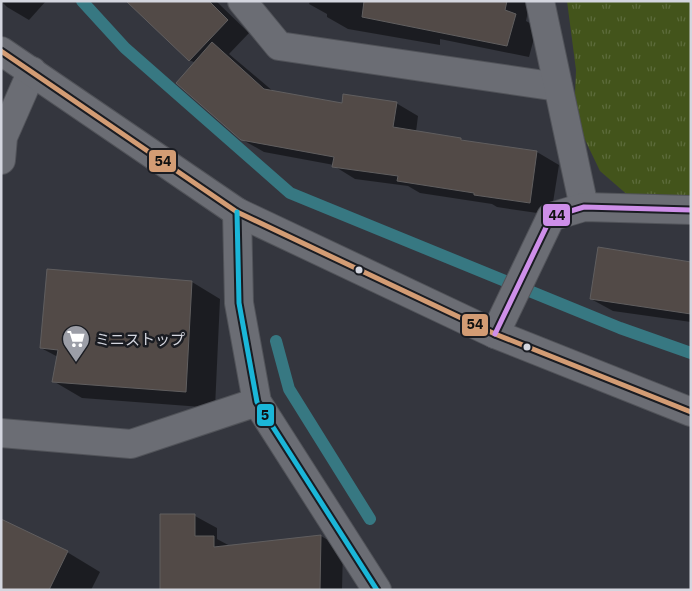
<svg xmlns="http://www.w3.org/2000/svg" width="692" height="591" font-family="'IBM Plex Sans','Noto Sans JP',sans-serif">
	<defs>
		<pattern id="park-tufts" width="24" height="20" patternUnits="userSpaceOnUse" patternTransform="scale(1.25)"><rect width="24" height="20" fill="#43541b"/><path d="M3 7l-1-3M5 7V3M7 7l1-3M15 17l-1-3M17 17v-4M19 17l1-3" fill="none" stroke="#5d6c3c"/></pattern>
	</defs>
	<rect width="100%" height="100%" fill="#34363e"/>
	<path fill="url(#park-tufts)" d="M567,1H691V195L630,197L600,171L574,117L576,70Z"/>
	<g fill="#0007">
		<path d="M1,1H46L29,20L7,7Z"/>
		<path d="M141,1H216L249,33L229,54L274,92L343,105L396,103L418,116L416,132L461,139L466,142L537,152L559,165L551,215L497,207L492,204L420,193L408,186L355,179L334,166V165L264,152L241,139L196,63L189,60Z"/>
		<path d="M310,1H530L526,21L537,27L529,57L440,39V45L348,29L327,17V14L309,4Z"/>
		<path d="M679,260L691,262V322L613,311L591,299Z"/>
		<path d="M192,282L220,299L215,408L82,398L53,381L58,357L41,348Z"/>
		<path d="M162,516H195L217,528V539L230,546L321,536L343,549L342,590H161Z"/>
		<path d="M1,520L67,552L100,572L91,590H1Z"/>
	</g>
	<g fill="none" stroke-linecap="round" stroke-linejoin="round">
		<g stroke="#377882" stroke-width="12">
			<path d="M82,1L125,48L290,193L620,328L691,353"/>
			<path d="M276,341L289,389L370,519"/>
		</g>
	</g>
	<g fill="#524a47" stroke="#605e5f">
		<path d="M126,1H209L228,20L189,61Z"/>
		<path d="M364,1H507L505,10L516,14L507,46L362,17Z"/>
		<path d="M212,42L264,89L342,103L343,94L397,102L393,127L461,138V140L537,151L530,203L474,195V193L397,181L398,176L332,167L334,157L241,140L176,83Z"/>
		<path d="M598,247L691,262V314L590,299Z"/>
		<path d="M47,269L192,281L186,392L52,382L58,350L40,348Z"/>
		<path d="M160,514H195V536H214V547L321,535L320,590H160Z"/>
		<path d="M1,519L68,551L49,590H1Z"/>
	</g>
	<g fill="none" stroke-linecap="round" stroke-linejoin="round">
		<defs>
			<g id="minor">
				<path d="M242,1L279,46L558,87"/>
				<path d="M540,1L584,207"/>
				<path d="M1,160L3,137L32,71"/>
				<path d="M237,212L239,303L257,402L377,590"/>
				<path d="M495,334L551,217L584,207L691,210"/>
				<path d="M1,433L131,444L257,402"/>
			</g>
			<path id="secondary" d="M1,51L237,212L495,334L691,412"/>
		</defs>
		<use href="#minor" stroke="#515359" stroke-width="30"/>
		<use href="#secondary" stroke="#515359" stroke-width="30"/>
		<use href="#minor" stroke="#6b6d74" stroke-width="28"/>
		<use href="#secondary" stroke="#6b6d74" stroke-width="28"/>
		<defs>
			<path id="bus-1" d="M1,51L237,212L495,334L691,412"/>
			<path id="bus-2" d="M237,212L239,303L257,402L377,590"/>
			<path id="bus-3" d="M495,334L551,217L584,207L691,210"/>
		</defs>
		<use href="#bus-1" stroke="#1a1c22" stroke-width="9"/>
		<use href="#bus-2" stroke="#1a1c22" stroke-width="9"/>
		<use href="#bus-3" stroke="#1a1c22" stroke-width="9"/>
		<use href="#bus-1" stroke="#d39c74" stroke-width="5"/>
		<use href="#bus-2" stroke="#1ab6d8" stroke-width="5"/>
		<use href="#bus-3" stroke="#ce8fe9" stroke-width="5"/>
	</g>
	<defs>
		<symbol id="supermarket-pin" viewBox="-11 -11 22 30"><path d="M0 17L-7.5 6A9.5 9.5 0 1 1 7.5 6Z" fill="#9c9ea7" stroke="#1a1c22"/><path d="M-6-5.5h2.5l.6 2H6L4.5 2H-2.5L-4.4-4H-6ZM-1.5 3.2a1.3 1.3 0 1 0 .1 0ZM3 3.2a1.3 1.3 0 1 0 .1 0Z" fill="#fff"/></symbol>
	</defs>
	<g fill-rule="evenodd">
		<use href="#supermarket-pin" x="60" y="323" width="32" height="43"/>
	</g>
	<g fill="#d4d6df" stroke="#1a1c22" stroke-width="2">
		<circle cx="359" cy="270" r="4.5"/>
		<circle cx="527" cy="347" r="4.5"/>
	</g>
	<g text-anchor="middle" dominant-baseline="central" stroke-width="5" stroke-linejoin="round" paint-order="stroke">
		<g font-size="15" fill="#d4d6df" stroke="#1a1c22" text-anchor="start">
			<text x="95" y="339">ミニストップ</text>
		</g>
	</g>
	<g stroke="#1a1c22" stroke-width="2">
		<rect x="148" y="149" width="29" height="24" rx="5" fill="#d39c74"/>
		<rect x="542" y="203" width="29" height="24" rx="5" fill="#ce8fe9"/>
		<rect x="461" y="313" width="28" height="24" rx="5" fill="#d39c74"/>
		<rect x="256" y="403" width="19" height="24" rx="5" fill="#1ab6d8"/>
	</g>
	<g font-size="14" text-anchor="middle" font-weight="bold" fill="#111">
		<text x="163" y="166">54</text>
		<text x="557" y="220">44</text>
		<text x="475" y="329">54</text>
		<text x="265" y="420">5</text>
	</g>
	<rect width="692" height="591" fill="none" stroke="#d4d6df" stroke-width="5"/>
</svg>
